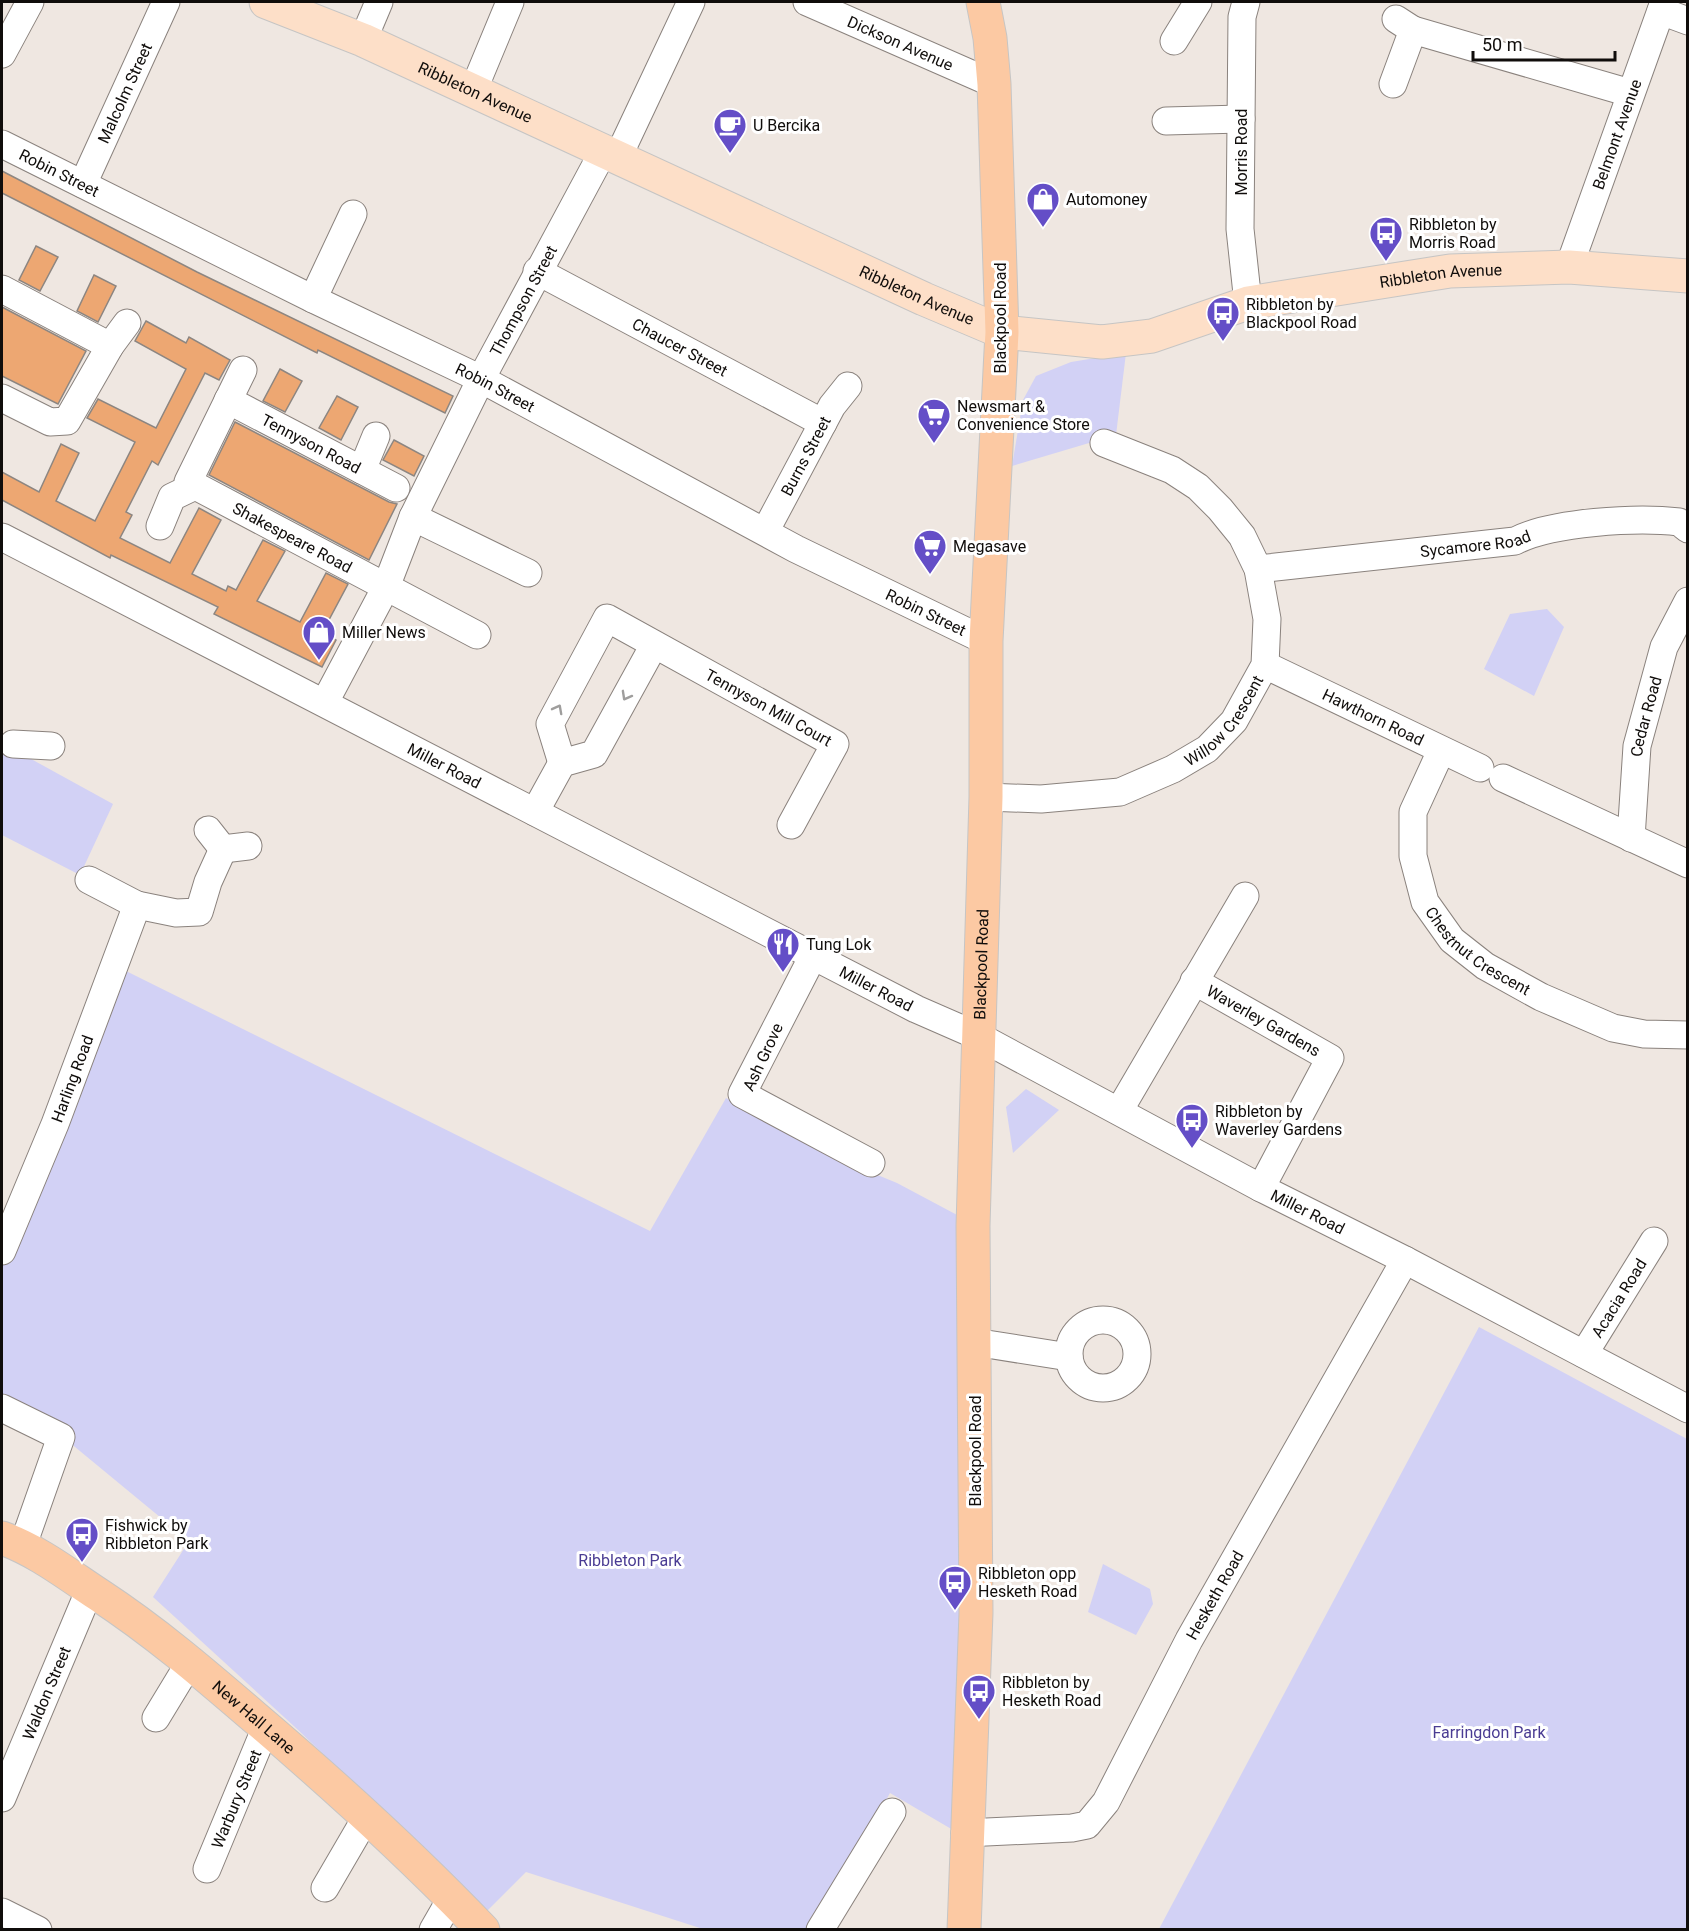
<svg xmlns="http://www.w3.org/2000/svg" width="1689" height="1931" font-family="Roboto,sans-serif">
	<rect width="100%" height="100%" fill="#efe7e1"/>
	<g fill="#d2d1f5">
		<path d="M1126,353L1116,435L1012,466L1023,400L1036,376L1071,362Z"/>
		<path d="M1547,609L1564,627L1534,696L1484,669L1510,614Z"/>
		<path d="M2,743L113,804L80,875L2,835Z"/>
		<path d="M124,970L650,1231L726,1098L829,1155L897,1183L959,1216L961,1759L953,1830L890,1793L813,1929H703L526,1872L487,1911L296,1728L153,1597L189,1541L52,1428L2,1402V1267Z"/>
		<path d="M1026,1089L1059,1110L1013,1153L1006,1107Z"/>
		<path d="M1479,1327L1687,1439V1929H1159Z"/>
		<path d="M1103,1564L1150,1589L1153,1604L1136,1635L1088,1612Z"/>
	</g>
	<g fill="#eda772" stroke="#8d8681" stroke-width="1.5">
		<path d="M2,171L197,272L453,396L445,413L318,350L317,353L2,193Z"/>
		<path d="M36,246L58,257L40,291L19,280Z"/>
		<path d="M94,275L116,286L98,322L77,311Z"/>
		<path d="M2,307L86,351L58,404L2,376Z"/>
		<path d="M146,321L186,343L189,337L230,360L219,380L205,373L158,465L152,461L126,512L132,515L120,538L170,563L199,508L221,520L192,574L226,591L228,586L236,590L263,540L285,551L257,601L300,622L326,573L348,584L322,633L336,640L322,667L214,614L218,607L111,555L110,558L2,500V472L39,492L61,444L79,453L56,501L95,521L135,442L87,418L98,399L156,428L186,369L135,341Z"/>
		<path d="M280,369L302,381L285,412L263,401Z"/>
		<path d="M337,396L358,407L341,440L319,428Z"/>
		<path d="M235,422L389,502L397,504L369,560L209,475Z"/>
		<path d="M394,440L424,456L414,476L383,460Z"/>
	</g>
	<g fill="none" stroke-linecap="round" stroke-linejoin="round">
		<defs>
			<g id="minor">
				<path id="s1" d="M807,2L994,84"/>
				<path d="M1246,2L1242,17L1240,229L1248,303"/>
				<path d="M1661,11L1688,21"/>
				<path d="M1413,30L1630,93"/>
				<path d="M363,40L379,2"/>
				<path d="M1174,41L1198,2"/>
				<path d="M2,54L30,2"/>
				<path d="M1393,84L1413,30L1396,19"/>
				<path d="M473,91L510,2"/>
				<path d="M1166,121L1241,119"/>
				<path id="s2" d="M2,144L313,299L481,379L796,549L986,641"/>
				<path d="M618,157L691,2"/>
				<path id="s3" d="M83,184L166,2"/>
				<path id="s4" d="M1569,267L1664,2"/>
				<path id="s5" d="M537,271L823,423"/>
				<path d="M2,289L110,346"/>
				<path d="M313,299L353,214"/>
				<path id="s6" d="M243,370L188,482L477,635"/>
				<path d="M2,398L50,422L67,421L110,346L127,323"/>
				<path id="s7" d="M228,400L396,488"/>
				<path d="M362,470L376,436"/>
				<path d="M413,517L528,573"/>
				<path d="M160,526L172,497L195,486"/>
				<path id="s8" d="M766,530L832,406L848,386"/>
				<path id="s9" d="M2,537L916,1009L980,1037L1261,1188L1405,1260L1688,1409"/>
				<path id="s10" d="M1258,569L1515,541C1551,522 1637,517 1679,522L1688,529"/>
				<path id="s11" d="M1265,665L1480,768"/>
				<path id="s12" d="M325,702L386,587L413,517L481,379L604,150"/>
				<path d="M13,744L51,746"/>
				<path id="s13" d="M1441,751L1413,812V856L1425,902L1452,940L1485,966L1541,997L1613,1028L1644,1034L1688,1035"/>
				<path id="s14" d="M562,763L550,724L607,618L835,744L791,825"/>
				<path d="M1503,778L1688,864"/>
				<path id="s15" d="M986,797L1041,799L1120,792L1173,769L1207,749L1234,721L1265,665L1267,619L1258,569L1242,536L1220,509L1198,487L1172,470L1104,443"/>
				<path d="M535,812L562,763L594,754L654,645"/>
				<path d="M208,830L223,849L248,846"/>
				<path id="s16" d="M1631,838L1637,746L1664,647L1688,601"/>
				<path d="M137,905L176,913L199,912L208,882L223,849"/>
				<path d="M813,956L742,1094L871,1163"/>
				<path id="s17" d="M1194,981L1330,1058L1261,1188"/>
				<path d="M1119,1111L1245,896"/>
				<path id="s18" d="M2,1251L55,1124L137,905L89,880"/>
				<circle cx="1103" cy="1354" r="34"/>
				<path d="M974,1342L1069,1357"/>
				<path id="s19" d="M1584,1354L1654,1241"/>
				<path d="M2,1408L61,1437L23,1545"/>
				<path d="M156,1718L190,1662"/>
				<path id="s20" d="M2,1798L90,1589"/>
				<path id="s21" d="M965,1833L1072,1828L1087,1825L1106,1802L1189,1640L1405,1260"/>
				<path id="s22" d="M207,1869L266,1727"/>
				<path d="M325,1888L367,1816"/>
				<path d="M2,1912L38,1930"/>
				<path d="M433,1930L452,1897"/>
				<path d="M820,1930L892,1812"/>
			</g>
			<g id="major">
				<path id="s23" d="M266,2L363,40L924,299L1002,332L1102,342L1152,336L1248,303L1450,271L1569,267L1688,276"/>
			</g>
			<g id="highway">
				<path id="s24" d="M2,1538C38,1551 67,1574 99,1595C154,1631 203,1673 253,1716C333,1784 410,1854 483,1930"/>
				<path id="s25" d="M964,1930L976,1613L973,1226L986,797V641L1002,332L994,84L990,38L983,2"/>
			</g>
		</defs>
		<use href="#minor" stroke="#8a827d" stroke-width="29"/>
		<use href="#major" stroke="#c6c5c4" stroke-width="35"/>
		<use href="#highway" stroke="#c6c5c4" stroke-width="35"/>
		<use href="#minor" stroke="#fff" stroke-width="27"/>
		<use href="#major" stroke="#fddfc8" stroke-width="33"/>
		<use href="#highway" stroke="#fcc9a3" stroke-width="33"/>
	</g>
	<defs><path id="oneway-chevron" d="M-2-3.5L2.5 0L-2 3.5" fill="none" stroke-width="1.6" stroke-linecap="round" stroke-linejoin="round" transform="scale(1.5)"/></defs>
	<g stroke="#9f9e9d">
		<use href="#oneway-chevron" transform="translate(626 696) rotate(119)"/>
		<use href="#oneway-chevron" transform="translate(558 709) rotate(-62)"/>
	</g>
	<defs>
		<symbol id="cafe-pin" viewBox="-11 -11 22 30"><path d="M0 17L-7.5 6A9.5 9.5 0 1 1 7.5 6Z" fill="#644ec7" stroke="#fff"/><path d="M-5.5-4.5H6V0H3Q3 3.5 0 3.5H-2.5Q-5.5 3.5-5.5 0ZM3-3.2v2h1.7v-2ZM-6 4.5H4V6H-6Z" fill="#fff"/></symbol>
		<symbol id="shop-pin" viewBox="-11 -11 22 30"><path d="M0 17L-7.5 6A9.5 9.5 0 1 1 7.5 6Z" fill="#644ec7" stroke="#fff"/><path d="M-5-2.5h2.3a2.7 3.5 0 0 1 5.4 0H5L5.5 6h-11ZM-1.5-2.5h3a1.5 2.3 0 0 0-3 0Z" fill="#fff"/></symbol>
		<symbol id="bus-pin" viewBox="-11 -11 22 30"><path d="M0 17L-7.5 6A9.5 9.5 0 1 1 7.5 6Z" fill="#644ec7" stroke="#fff"/><path d="M-5-6H5V4H4V6H2V4H-2V6H-4V4H-5ZM-3.5-4V0h7V-4ZM-3.5 1.2v1.5H-2V1.2ZM2 1.2v1.5H3.5V1.2Z" fill="#fff"/></symbol>
		<symbol id="supermarket-pin" viewBox="-11 -11 22 30"><path d="M0 17L-7.5 6A9.5 9.5 0 1 1 7.5 6Z" fill="#644ec7" stroke="#fff"/><path d="M-6-5.5h2.5l.6 2H6L4.5 2H-2.5L-4.4-4H-6ZM-1.5 3.2a1.3 1.3 0 1 0 .1 0ZM3 3.2a1.3 1.3 0 1 0 .1 0Z" fill="#fff"/></symbol>
		<symbol id="restaurant-pin" viewBox="-11 -11 22 30"><path d="M0 17L-7.5 6A9.5 9.5 0 1 1 7.5 6Z" fill="#644ec7" stroke="#fff"/><path d="M-5-6h1v4h1v-4h1v4h1v-4h1v5L-1.5 .5V6h-2V.5L-5-1ZM5-6V6H3V1.5H1.5Q1.5-4 5-6Z" fill="#fff"/></symbol>
	</defs>
	<g fill-rule="evenodd">
		<use href="#cafe-pin" x="711" y="106" width="38" height="52"/>
		<use href="#shop-pin" x="1024" y="180" width="38" height="52"/>
		<use href="#bus-pin" x="1367" y="214" width="38" height="52"/>
		<use href="#bus-pin" x="1204" y="294" width="38" height="52"/>
		<use href="#supermarket-pin" x="915" y="396" width="38" height="52"/>
		<use href="#supermarket-pin" x="911" y="527" width="38" height="52"/>
		<use href="#shop-pin" x="300" y="613" width="38" height="52"/>
		<use href="#restaurant-pin" x="764" y="925" width="38" height="52"/>
		<use href="#bus-pin" x="1173" y="1101" width="38" height="52"/>
		<use href="#bus-pin" x="63" y="1515" width="38" height="52"/>
		<use href="#bus-pin" x="936" y="1563" width="38" height="52"/>
		<use href="#bus-pin" x="960" y="1672" width="38" height="52"/>
	</g>
	<g text-anchor="middle" dominant-baseline="central" stroke-width="6" stroke-linejoin="round" paint-order="stroke">
		<g font-size="16" fill="#100d0b" stroke="#fff">
			<text stroke="none"><textPath href="#s1" startOffset="102">Dickson Avenue</textPath></text>
			<text stroke="none"><textPath href="#s23" startOffset="228">Ribbleton Avenue</textPath></text>
			<text stroke="none"><textPath href="#s3" startOffset="100">Malcolm Street</textPath></text>
			<text stroke="none"><textPath href="#s4" startOffset="141">Belmont Avenue</textPath></text>
			<text transform="translate(1241 152) rotate(-90)">Morris Road</text>
			<text stroke="none"><textPath href="#s2" startOffset="64">Robin Street</textPath></text>
			<text stroke="none"><textPath href="#s23" startOffset="1254">Ribbleton Avenue</textPath></text>
			<text stroke="none"><textPath href="#s23" startOffset="714">Ribbleton Avenue</textPath></text>
			<text stroke="none"><textPath href="#s12" startOffset="448">Thompson Street</textPath></text>
			<text transform="translate(1000 318) rotate(-90)">Blackpool Road</text>
			<text stroke="none"><textPath href="#s5" startOffset="162">Chaucer Street</textPath></text>
			<text stroke="none"><textPath href="#s2" startOffset="550">Robin Street</textPath></text>
			<text stroke="none"><textPath href="#s7" startOffset="94">Tennyson Road</textPath></text>
			<text stroke="none"><textPath href="#s8" startOffset="84">Burns Street</textPath></text>
			<text stroke="none"><textPath href="#s6" startOffset="243">Shakespeare Road</textPath></text>
			<text stroke="none"><textPath href="#s10" startOffset="219">Sycamore Road</textPath></text>
			<text stroke="none"><textPath href="#s2" startOffset="1036">Robin Street</textPath></text>
			<text stroke="none"><textPath href="#s14" startOffset="346">Tennyson Mill Court</textPath></text>
			<text stroke="none"><textPath href="#s16" startOffset="123">Cedar Road</textPath></text>
			<text stroke="none"><textPath href="#s15" startOffset="264">Willow Crescent</textPath></text>
			<text stroke="none"><textPath href="#s11" startOffset="120">Hawthorn Road</textPath></text>
			<text stroke="none"><textPath href="#s9" startOffset="498">Miller Road</textPath></text>
			<text stroke="none"><textPath href="#s13" startOffset="232">Chestnut Crescent</textPath></text>
			<text stroke="none"><textPath href="#s25" startOffset="966">Blackpool Road</textPath></text>
			<text stroke="none"><textPath href="#s9" startOffset="984">Miller Road</textPath></text>
			<text stroke="none"><textPath href="#s17" startOffset="80">Waverley Gardens</textPath></text>
			<text transform="translate(763 1057) rotate(-65)">Ash Grove</text>
			<text stroke="none"><textPath href="#s18" startOffset="186">Harling Road</textPath></text>
			<text stroke="none"><textPath href="#s9" startOffset="1470">Miller Road</textPath></text>
			<text stroke="none"><textPath href="#s19" startOffset="66">Acacia Road</textPath></text>
			<text transform="translate(975 1451) rotate(-90)">Blackpool Road</text>
			<text stroke="none"><textPath href="#s21" startOffset="386">Hesketh Road</textPath></text>
			<text stroke="none"><textPath href="#s20" startOffset="114">Waldon Street</textPath></text>
			<text stroke="none"><textPath href="#s24" startOffset="310">New Hall Lane</textPath></text>
			<text stroke="none"><textPath href="#s22" startOffset="76">Warbury Street</textPath></text>
		</g>
		<g font-size="16" fill="#100d0b" stroke="#fff" text-anchor="start">
			<text x="753" y="125">U Bercika</text>
			<text x="1066" y="199">Automoney</text>
			<text x="1409" y="224">Ribbleton by<tspan x="1409" dy="18">Morris Road</tspan></text>
			<text x="1246" y="304">Ribbleton by<tspan x="1246" dy="18">Blackpool Road</tspan></text>
			<text x="957" y="406">Newsmart &amp;<tspan x="957" dy="18">Convenience Store</tspan></text>
			<text x="953" y="546">Megasave</text>
			<text x="342" y="632">Miller News</text>
			<text x="806" y="944">Tung Lok</text>
			<text x="1215" y="1111">Ribbleton by<tspan x="1215" dy="18">Waverley Gardens</tspan></text>
			<text x="105" y="1525">Fishwick by<tspan x="105" dy="18">Ribbleton Park</tspan></text>
			<text x="978" y="1573">Ribbleton opp<tspan x="978" dy="18">Hesketh Road</tspan></text>
			<text x="1002" y="1682">Ribbleton by<tspan x="1002" dy="18">Hesketh Road</tspan></text>
		</g>
		<g font-size="16" fill="#4a3c93" stroke="#fff">
			<text x="630" y="1560">Ribbleton Park</text>
			<text x="1489" y="1732">Farringdon Park</text>
		</g>
	</g>
	<rect width="1689" height="1931" fill="none" stroke="#100d0b" stroke-width="6"/>
	<path d="M1473 51v9h142v-9" fill="none" stroke="#100d0b" stroke-width="3"/>
	<text x="1482" y="51" font-size="18" fill="#100d0b" stroke="#ffffff" stroke-width="4.5" paint-order="stroke">50 m</text>
</svg>
